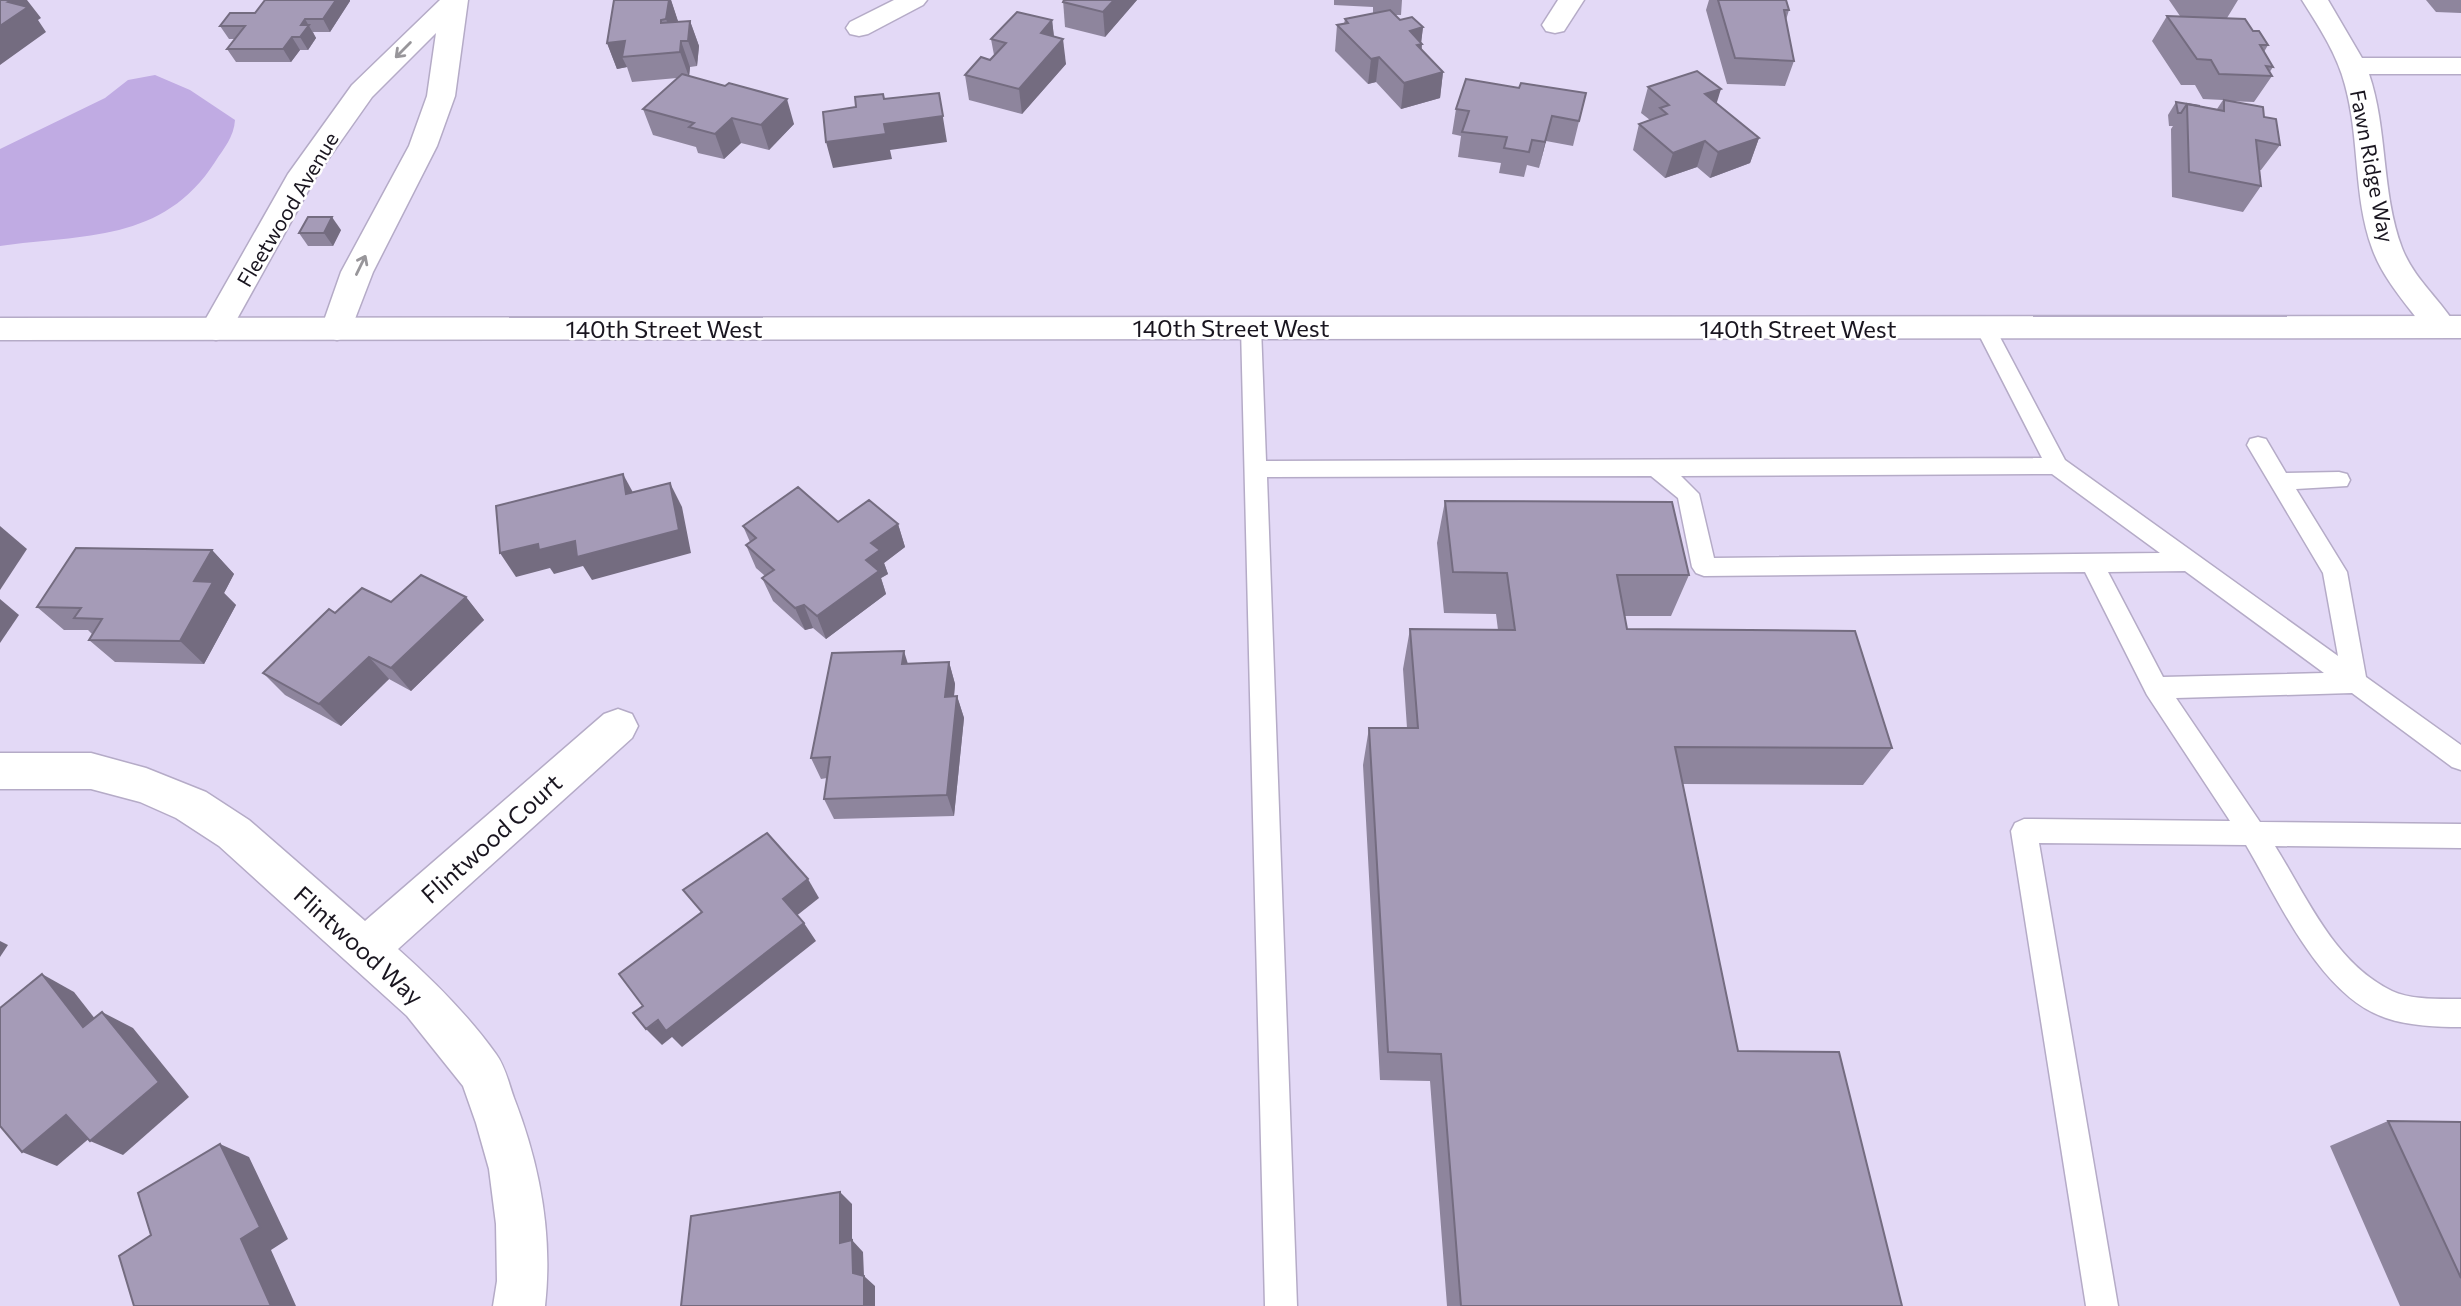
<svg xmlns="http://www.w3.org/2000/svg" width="2461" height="1306" font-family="Commissioner,sans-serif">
	<rect width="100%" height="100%" fill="#e3d9f6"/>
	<path fill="#c0abe3" d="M155,75L190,90L235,120C234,137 224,148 215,162C163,243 83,234 0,246V149L105,98L128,80Z"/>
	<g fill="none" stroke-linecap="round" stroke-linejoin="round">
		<defs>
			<path id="lane" d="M1251,320L1258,322L1261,327L1266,461L2042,458L1976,329L1979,324H1993L2065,460L2338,656L2323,573L2247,445L2250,439L2258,437L2266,439L2286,473L2339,472L2347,474L2350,480L2347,486L2296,489L2347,572L2366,677L2461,745V770L2452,767L2352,693L2176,698L2260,822L2461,824V848L2275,846C2307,897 2334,963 2392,991C2411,1000 2440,999 2461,999V1027C2437,1027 2409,1026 2386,1018C2321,997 2279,901 2246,845L2039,843L2118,1306H2086L2011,831L2015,823L2024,819L2230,821L2147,695L2085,572L1704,576L1696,573L1692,567L1678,498L1651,476L1267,477L1297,1306H1265L1241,327L1244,322ZM2052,474L2160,553L1714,558L1699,494L1681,476ZM2185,571L2324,673L2163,677L2108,572Z"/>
			<g id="street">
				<path d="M440,0H468L455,96L437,146L373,272L348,337L337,340L326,337L321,329L341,272L409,146L427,96L436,33L372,97L317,175L227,337L216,340L205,337L200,329L288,174L352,85Z"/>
				<path d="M894,0H927L923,5L868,34L859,36L850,34L846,28L850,22Z"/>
				<path d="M1558,0H1584L1564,31L1555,33L1546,31L1542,25Z"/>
				<path d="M2302,0H2328L2362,58H2461V74H2369C2388,130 2381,192 2402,248C2414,279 2440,299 2457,327L2452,335C2430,341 2424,327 2411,311C2396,292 2380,271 2372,248C2353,196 2360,139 2345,85C2337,54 2319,27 2302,0Z"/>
				<path d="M618,709L632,714L638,726L632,738L398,949C434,981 468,1015 496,1054C505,1066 509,1084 514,1098C540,1165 553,1234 545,1306H493L497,1281L496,1224L489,1169L476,1123L463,1086L407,1016L219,846L176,818L140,802L91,789H0V753H91L146,768L206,792L249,820L365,921L604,714Z"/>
			</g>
			<path id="secondary" d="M2461,316V338L0,340V318Z"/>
		</defs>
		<use href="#lane" stroke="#b5abc7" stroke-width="3"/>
		<use href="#street" stroke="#b5abc7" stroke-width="3"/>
		<use href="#secondary" stroke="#b5abc7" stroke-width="3"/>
		<use href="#lane" fill="#fff" fill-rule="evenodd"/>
		<use href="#street" fill="#fff" fill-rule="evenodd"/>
		<use href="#secondary" fill="#fff" fill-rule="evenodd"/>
	</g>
	<g fill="#8e859d">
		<path d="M265,0H350V1L330,32H313L316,38L308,50H300L291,62H236L227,49L235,39H229L220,26L255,13Z"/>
		<path d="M614,0H671L678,22L690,21L699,46L697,66L690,67L689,76L794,124L769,150L741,143L724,159L698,153L696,147L653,135L643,109L677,78L632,82L627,67L617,69L607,43Z"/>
		<path d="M1063,0H1137L1105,37L1065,27Z"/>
		<path d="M1334,0H1402L1401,15H1394L1400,20L1423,27L1421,42L1422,50L1443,72L1440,98L1401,109L1376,82L1368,84L1335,51L1337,25L1344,24L1345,19L1373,14V7L1334,5Z"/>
		<path d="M1709,0H1787V2L1789,10L1786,20L1794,61L1785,86L1727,84L1706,10Z"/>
		<path d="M2169,0H2238L2227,18L2253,31L2268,45L2264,52L2273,67L2269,73L2272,76L2254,102L2227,101L2264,117L2280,145L2261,170H2259L2261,186L2243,212L2172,197L2171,129L2173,126H2169L2168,115L2176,102L2217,109L2223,100L2203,99L2195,85H2181L2152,41L2167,16H2180Z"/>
		<path d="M2426,0H2461V13L2436,12Z"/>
		<path d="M1052,20L1054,37L1066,64L1022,114L969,100L965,75L990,60L994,55L991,39Z"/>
		<path d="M1648,87L1716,103L1759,138L1750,163L1710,178L1697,167L1665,178L1633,150L1639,124L1650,120L1641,113Z"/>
		<path d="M1586,93L1573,146L1546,141L1539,168L1527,165L1524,177L1499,173L1501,163L1458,157L1461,136L1452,134L1456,109Z"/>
		<path d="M341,230L333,246H308L299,233Z"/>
		<path d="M1445,501L1689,575L1671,616H1625L1627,629L1892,748L1863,785L1683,784L1738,1051L1902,1306H1447L1430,1081L1380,1080L1363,765L1369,728H1407L1403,669L1410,629L1498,630L1496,614L1444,613L1437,543Z"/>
		<path d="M838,522L898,524L905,547L884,563L888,574L881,578L886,594L826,639L813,628L805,630L773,601L762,578L765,576L756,568L746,545L750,542L743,526Z"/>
		<path d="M212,550L234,574L224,593L236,605L204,664L115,662L89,640L92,634L88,630H64L37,607Z"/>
		<path d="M466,597L484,620L411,691L389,679L341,726L285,695L263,673L335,613L391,602Z"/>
		<path d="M949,662L955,684L954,696H957L964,718L954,816L834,819L824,799L827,778L821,779L811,758L908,664Z"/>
		<path d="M2388,1121L2461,1122V1306H2400L2330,1146Z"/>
	</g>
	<g fill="#746c80">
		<path d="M12,0H27L41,18L38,20L46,32L0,65V26L8,2Z"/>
		<path d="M336,0H350V1L330,32L323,19Z"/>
		<path d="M669,0H671L678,21L675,45L666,19Z"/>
		<path d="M1114,0H1137L1105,37L1103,12Z"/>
		<path d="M305,19L316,38L308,50L300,37L301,25Z"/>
		<path d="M1052,20L1055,46L1041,33Z"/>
		<path d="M690,21L699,46L697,66L688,41Z"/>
		<path d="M1423,27L1421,44H1422L1419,69L1410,31Z"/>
		<path d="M292,37L300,50L291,62L283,49Z"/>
		<path d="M1063,39L1066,64L1022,114L1019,89Z"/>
		<path d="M625,41L622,57L627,67L617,69L607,43Z"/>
		<path d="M681,41L690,67L689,77L680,52Z"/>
		<path d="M1379,57L1376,82L1368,84L1371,59Z"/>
		<path d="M1443,72L1440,98L1401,109L1404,83Z"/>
		<path d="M1721,89L1713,115L1705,94Z"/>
		<path d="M939,93L947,142L890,150L892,159L833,168L826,142L884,124L890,123Z"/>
		<path d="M787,99L794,124L769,150L761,125Z"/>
		<path d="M1552,116L1546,141L1539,168L1545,142Z"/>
		<path d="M732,118L741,143L724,159L715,134Z"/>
		<path d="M1759,138L1750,163L1710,178L1718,152Z"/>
		<path d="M1705,141L1697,167L1665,178L1673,153Z"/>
		<path d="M332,217L341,230L333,246L324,233Z"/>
		<path d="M623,474L636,498L626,494Z"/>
		<path d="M670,483L682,507L691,553L592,580L583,566L554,574L550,568L516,577L500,553Z"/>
		<path d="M898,524L905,547L884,563L888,574L881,578L886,594L826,639L817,616L866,560L871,543Z"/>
		<path d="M0,526L27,549L0,590Z"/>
		<path d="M212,550L234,574L224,593L236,605L204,664L180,641L194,581Z"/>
		<path d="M466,597L484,620L411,691L391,668Z"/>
		<path d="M0,599L19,615L0,643Z"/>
		<path d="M804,605L813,628L805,630L795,608Z"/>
		<path d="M904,651L911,674L902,664Z"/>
		<path d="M369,657L389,679L341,726L319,704Z"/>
		<path d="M949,662L955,684L952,719L945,697Z"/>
		<path d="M957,696L964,718L954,816L947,795Z"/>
		<path d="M808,879L819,898L795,917L783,899Z"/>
		<path d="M804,923L816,941L682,1047L672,1037L662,1045L646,1029Z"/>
		<path d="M0,941L8,945L0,957Z"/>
		<path d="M42,974L74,992L114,1043L83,1027Z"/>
		<path d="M102,1012L133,1028L189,1097L123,1155L90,1141Z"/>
		<path d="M66,1115L99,1130L57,1166L22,1152Z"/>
		<path d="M220,1144L249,1157L288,1239L271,1250L296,1306H271L241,1239Z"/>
		<path d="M840,1192L852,1204V1254L840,1243Z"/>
		<path d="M852,1240L863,1252L864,1276L875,1286V1306H864L853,1273Z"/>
	</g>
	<g fill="#a59bb7" stroke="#746c80" stroke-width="2">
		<path d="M0,0H12L8,2L28,7L0,26Z"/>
		<path d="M265,0H336L323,19H305L301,25H309L300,37H292L283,49H227L245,26H220L230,13H255Z"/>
		<path d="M614,0H669L666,19L661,20V23L690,21L688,41H681L680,52L622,57L625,41L607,43Z"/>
		<path d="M1064,0H1114L1103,12L1063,2Z"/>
		<path d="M1718,0H1786L1789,10H1784L1794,61L1735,58Z"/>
		<path d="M1390,10L1400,20L1412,17L1423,27L1410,31L1422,44L1417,45L1443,72L1404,83L1379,57L1371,59L1337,25L1348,23L1345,19Z"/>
		<path d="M1017,12L1052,20L1041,33L1063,39L1019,89L965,75L981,57L990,60L1006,43L991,39Z"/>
		<path d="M2167,16L2245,19L2253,31H2259L2268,45H2260L2273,67L2266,66L2272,76L2219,74L2211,60L2197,59Z"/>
		<path d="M1697,71L1721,89L1705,94L1759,138L1718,152L1705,141L1673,153L1639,124L1667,114L1660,108L1669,105L1648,87Z"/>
		<path d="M682,74L725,86L729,83L787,99L761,125L732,118L715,134L689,127L694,123L643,109Z"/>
		<path d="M1466,79L1519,88L1521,83L1586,93L1579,121L1552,116L1545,142L1532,140L1529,152L1504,148L1507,137L1462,132L1469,111L1456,109Z"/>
		<path d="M939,93L943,116L884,124L886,134L826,142L823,112L856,107L855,97L883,94L884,99Z"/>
		<path d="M2224,100L2263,107L2264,117L2276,119L2280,145L2256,140L2261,186L2189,172L2187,104L2224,111Z"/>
		<path d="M2176,102L2200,106L2187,104L2181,113H2178Z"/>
		<path d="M308,217H332L324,233H299Z"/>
		<path d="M623,474L626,494L670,483L679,530L577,557L575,541L539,550L538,544L500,553L496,506Z"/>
		<path d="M798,487L838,522L869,500L898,524L871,543L880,550L866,560L879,571L817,616L804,605L795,608L762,578L774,570L746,545L756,538L743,526Z"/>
		<path d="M1445,501L1672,502L1689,575H1617L1627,629L1855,631L1892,748L1675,747L1738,1051L1839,1052L1902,1306H1461L1441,1054L1388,1052L1369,728H1418L1410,629L1515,630L1507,573L1453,572Z"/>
		<path d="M76,548L212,550L194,581L213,582L180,641L89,640L102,619L74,618L81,608L37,607Z"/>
		<path d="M421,575L466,597L391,668L369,657L319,704L263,673L329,609L335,613L362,588L391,602Z"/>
		<path d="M904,651L902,664L949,662L945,697L957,696L947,795L824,799L830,757L811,758L832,653Z"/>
		<path d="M767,833L808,879L783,899L804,923L666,1031L658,1020L646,1029L633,1013L643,1006L619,974L702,912L683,890Z"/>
		<path d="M42,974L83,1027L102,1012L159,1082L90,1141L66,1115L22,1152L0,1126V1008Z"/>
		<path d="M2388,1121L2461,1122V1278Z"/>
		<path d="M220,1144L260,1227L241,1239L271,1306H134L119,1256L151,1235L138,1193Z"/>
		<path d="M840,1192V1243L852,1240L853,1273L864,1276V1306H681L691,1216Z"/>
	</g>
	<defs><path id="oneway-shaft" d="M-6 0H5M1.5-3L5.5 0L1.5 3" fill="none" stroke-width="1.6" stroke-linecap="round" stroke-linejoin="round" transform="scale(1.75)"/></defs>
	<g stroke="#98969a">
		<use href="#oneway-shaft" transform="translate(403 50) rotate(135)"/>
		<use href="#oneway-shaft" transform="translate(361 265) rotate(-64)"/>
	</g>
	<g text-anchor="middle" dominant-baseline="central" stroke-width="5" stroke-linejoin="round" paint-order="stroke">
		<g font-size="21" fill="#19151f" stroke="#fff">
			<text transform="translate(2373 166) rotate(79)">Fawn Ridge Way</text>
			<text transform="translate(287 209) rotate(-59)">Fleetwood Avenue</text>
		</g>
		<g font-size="24" fill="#19151f" stroke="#fff">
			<text x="1231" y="327">140th Street West</text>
			<text x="664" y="328">140th Street West</text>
			<text x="1798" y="328">140th Street West</text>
			<text transform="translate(491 838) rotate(-42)">Flintwood Court</text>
			<text transform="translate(359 945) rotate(42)">Flintwood Way</text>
		</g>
	</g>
</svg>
